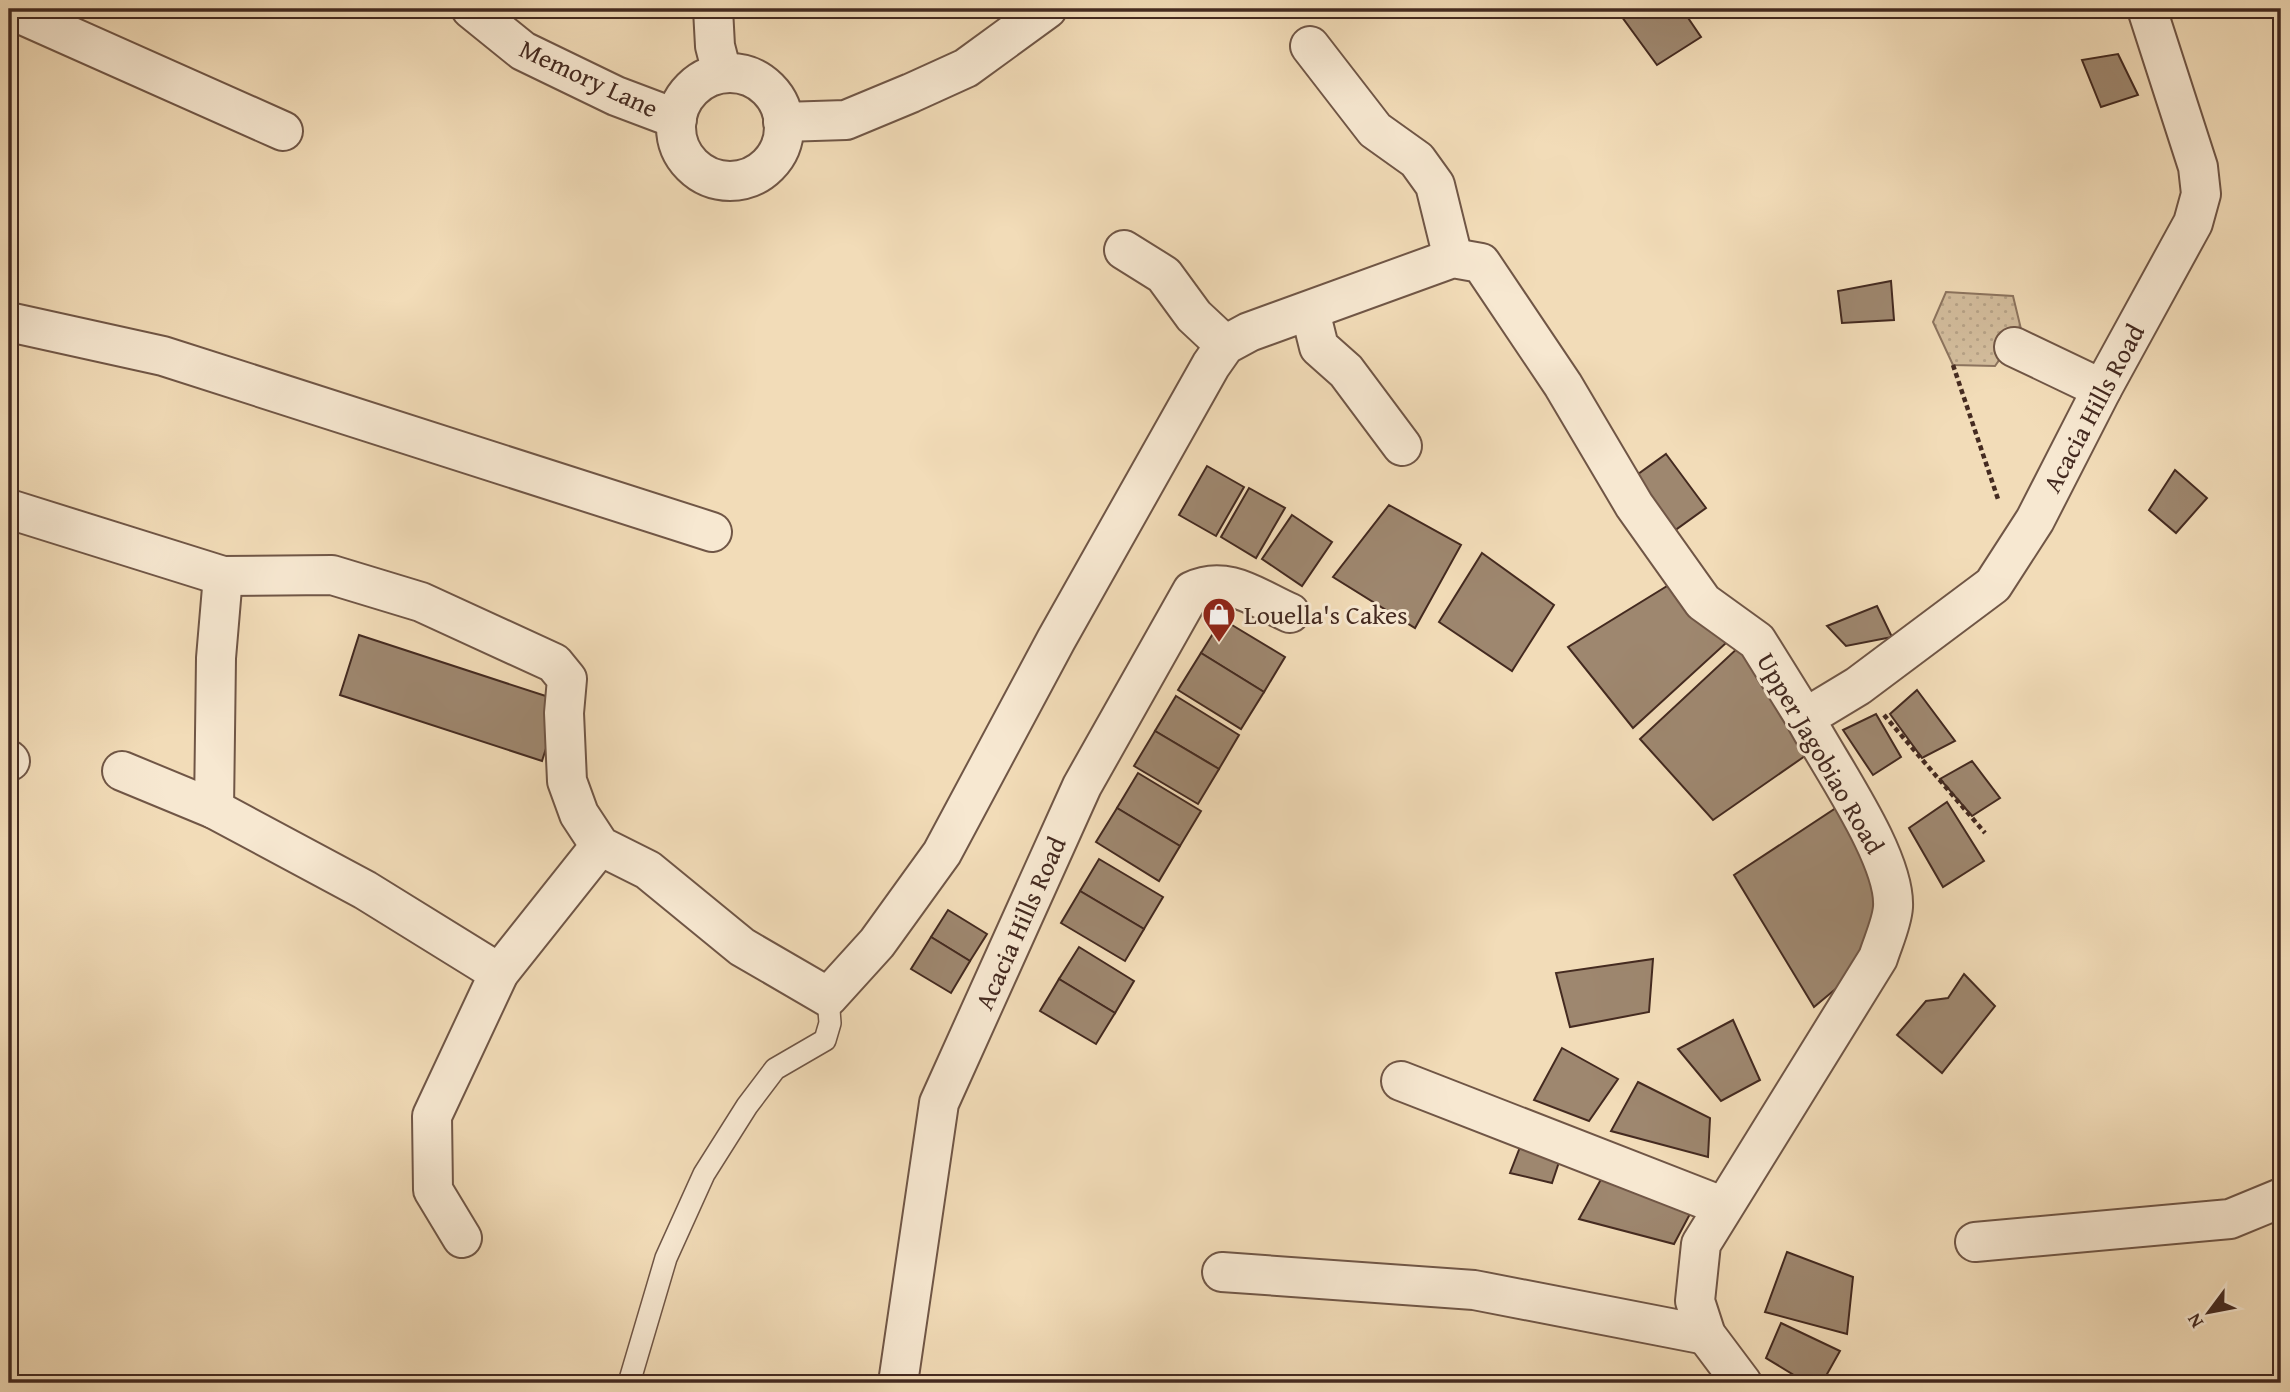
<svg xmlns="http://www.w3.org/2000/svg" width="2290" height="1392" font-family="'Gentium Book Plus',serif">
	<defs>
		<pattern id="grass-dots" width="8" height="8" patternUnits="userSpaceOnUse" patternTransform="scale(1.75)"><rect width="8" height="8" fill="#d4be9e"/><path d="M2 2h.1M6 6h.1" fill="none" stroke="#b7a388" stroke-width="1.8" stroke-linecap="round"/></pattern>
	</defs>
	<rect width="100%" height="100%" fill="#f2dcb8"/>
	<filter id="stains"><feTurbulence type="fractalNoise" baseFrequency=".00286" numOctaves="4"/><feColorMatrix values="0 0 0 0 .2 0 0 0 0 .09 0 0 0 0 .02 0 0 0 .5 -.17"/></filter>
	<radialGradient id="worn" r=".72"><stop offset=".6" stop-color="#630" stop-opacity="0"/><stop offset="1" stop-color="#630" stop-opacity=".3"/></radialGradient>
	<path fill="url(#grass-dots)" stroke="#8c745f" stroke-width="2" d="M1946,292L2013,296L2021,329L1995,366L1953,365L1933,322Z"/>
	<g fill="#9e876f" stroke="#442a20" stroke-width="2">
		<path d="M1636,9H1682L1701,37L1657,65L1622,17Z"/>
		<path d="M2118,54L2138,95L2101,107L2082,60Z"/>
		<path d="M1891,281L1894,320L1842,323L1838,291Z"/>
		<path d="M1666,454L1706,508L1674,531L1634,477Z"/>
		<path d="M1207,466L1244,487L1216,536L1179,515Z"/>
		<path d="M2175,470L2207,498L2176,533L2149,510Z"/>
		<path d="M1249,488L1285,508L1256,558L1221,537Z"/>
		<path d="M1389,505L1461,545L1415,628L1333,577Z"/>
		<path d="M1292,515L1332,542L1302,586L1262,559Z"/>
		<path d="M1482,553L1554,605L1512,671L1439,622Z"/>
		<path d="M1672,583L1726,643L1633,728L1568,647Z"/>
		<path d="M1877,606L1892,637L1846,646L1827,626Z"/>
		<path d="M1222,619L1285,657L1264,692L1201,653Z"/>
		<path d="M359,635L561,701L542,761L340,695Z"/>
		<path d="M1742,644L1805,756L1713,820L1640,739Z"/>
		<path d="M1201,653L1264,692L1241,729L1178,690Z"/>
		<path d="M1917,690L1955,741L1922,758L1890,714Z"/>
		<path d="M1176,696L1239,735L1219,769L1155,731Z"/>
		<path d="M1876,714L1901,757L1873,775L1843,730Z"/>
		<path d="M1155,731L1219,769L1198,804L1134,766Z"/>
		<path d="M1972,761L2000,798L1972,816L1940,779Z"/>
		<path d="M1138,773L1201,811L1180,846L1117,808Z"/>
		<path d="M1947,802L1984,861L1943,887L1909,828Z"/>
		<path d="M1842,804L1883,884L1874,957L1814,1007L1734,875Z"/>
		<path d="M1117,808L1180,846L1159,881L1096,842Z"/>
		<path d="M1099,859L1163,897L1144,929L1080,891Z"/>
		<path d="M1080,891L1144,929L1125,961L1061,923Z"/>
		<path d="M948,910L987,934L970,961L931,937Z"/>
		<path d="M931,937L970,961L951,993L911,969Z"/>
		<path d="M1079,947L1134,981L1115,1013L1059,979Z"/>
		<path d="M1653,959L1649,1012L1570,1027L1556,973Z"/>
		<path d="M1964,974L1995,1006L1942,1073L1897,1035L1926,1001L1948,998Z"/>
		<path d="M1059,979L1115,1013L1096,1044L1040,1011Z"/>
		<path d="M1733,1020L1760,1080L1721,1101L1678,1049Z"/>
		<path d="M1562,1048L1618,1079L1589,1121L1534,1100Z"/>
		<path d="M1638,1082L1710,1118L1708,1157L1611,1131Z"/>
		<path d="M1522,1142L1561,1156L1552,1183L1510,1173Z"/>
		<path d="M1604,1174L1691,1212L1674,1244L1579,1219Z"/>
		<path d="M1787,1252L1853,1277L1847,1334L1765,1312Z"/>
		<path d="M1781,1323L1840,1351L1822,1383H1807L1766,1358Z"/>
	</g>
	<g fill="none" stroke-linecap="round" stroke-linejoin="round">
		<defs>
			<path id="service" d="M629,1383L666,1258L704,1174L747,1106L775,1069L825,1040L830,1023L828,997"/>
			<g id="minor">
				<path d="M9,9L283,131"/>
				<path d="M471,9L523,51L616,96L677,119"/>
				<path d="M713,9L715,46L722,73"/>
				<path d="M1310,46L1375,130L1417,160L1435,185L1453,258"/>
				<circle cx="730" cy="127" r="54"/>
				<path d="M783,122L846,120L911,93L966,68L1047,9"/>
				<path d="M1124,250L1164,275L1194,316L1225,345"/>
				<path d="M1310,311L1319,347L1346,371L1402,446"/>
				<path d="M9,322L163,356L712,532"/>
				<path d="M2014,347L2102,389"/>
				<path d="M9,509L223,576L332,575L421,602L554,663L567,679L564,713L567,781L579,814L600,846L648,870L742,947L828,997L877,943L942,853L1056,640L1211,365L1225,345L1249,332L1453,258L1481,263L1563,385L1634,505L1703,602L1757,641L1805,718"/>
				<path d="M9,760L10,761"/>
				<path d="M122,771L214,809L365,890L499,973"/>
				<path d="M214,809L216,658L223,576"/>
				<path d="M1401,1081L1722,1206"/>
				<path d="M462,1238L433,1190L432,1116L499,973L600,846"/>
				<path d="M1975,1242L2230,1219L2281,1198"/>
				<path d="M1222,1272L1474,1290L1706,1335"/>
				<path d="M898,1383L939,1103L1082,786L1192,591C1227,574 1256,598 1290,613"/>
			</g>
			<path id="tertiary" d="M1742,1383L1706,1335L1695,1301L1701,1244L1878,958C1883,942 1892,923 1893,907C1896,857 1829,764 1805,718L1858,686L1993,585L2035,520L2102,389L2193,223L2201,194L2198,167L2147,9"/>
		</defs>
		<use href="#service" stroke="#705646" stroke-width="24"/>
		<use href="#minor" stroke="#705646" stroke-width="42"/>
		<use href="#tertiary" stroke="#705646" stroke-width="42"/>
		<g stroke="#442a20" stroke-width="4.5" stroke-dasharray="5 3.5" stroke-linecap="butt">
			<path d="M1953,365L1999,502"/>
			<path d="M1884,715L1985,833"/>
		</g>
		<use href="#service" stroke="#f7e8d1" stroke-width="21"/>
		<use href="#minor" stroke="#f7e8d1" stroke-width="38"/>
		<use href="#tertiary" stroke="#f7e8d1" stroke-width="38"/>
	</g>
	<defs>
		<symbol id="shop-pin" viewBox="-11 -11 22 30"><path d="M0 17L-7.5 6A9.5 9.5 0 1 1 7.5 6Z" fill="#8f2418" stroke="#f7e8d1"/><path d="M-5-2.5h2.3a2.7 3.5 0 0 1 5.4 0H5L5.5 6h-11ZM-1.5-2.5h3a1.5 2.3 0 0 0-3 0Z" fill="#fff"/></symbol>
	</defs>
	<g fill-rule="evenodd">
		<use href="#shop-pin" x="1200" y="595" width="38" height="52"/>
	</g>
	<g text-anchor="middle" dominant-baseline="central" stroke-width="6" stroke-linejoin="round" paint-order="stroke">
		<g font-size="26" fill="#442a20" stroke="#f7e8d1">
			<text transform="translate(589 78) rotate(25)">Memory Lane</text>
			<text transform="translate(2093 408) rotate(-62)">Acacia Hills Road</text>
			<text transform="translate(1821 753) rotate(60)">Upper Jagobiao Road</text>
			<text transform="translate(1020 923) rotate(-66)">Acacia Hills Road</text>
		</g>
		<g font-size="26" fill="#442a20" stroke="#f7e8d1" text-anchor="start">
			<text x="1244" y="614">Louella's Cakes</text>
		</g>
	</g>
	<rect width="2290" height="1392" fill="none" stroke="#f2dcb8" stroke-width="35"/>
	<rect x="10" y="10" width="2269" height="1371" fill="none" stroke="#442a20" stroke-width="3.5"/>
	<rect x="18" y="18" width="2255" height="1357" fill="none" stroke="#442a20" stroke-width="2"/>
	<g transform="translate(2209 1312) rotate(238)" stroke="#f7e8d1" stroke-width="5" paint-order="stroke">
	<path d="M0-5L12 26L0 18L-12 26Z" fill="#442a20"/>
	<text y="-10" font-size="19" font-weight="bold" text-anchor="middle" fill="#442a20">N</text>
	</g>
	<rect width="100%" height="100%" filter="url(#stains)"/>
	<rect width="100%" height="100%" fill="url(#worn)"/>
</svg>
